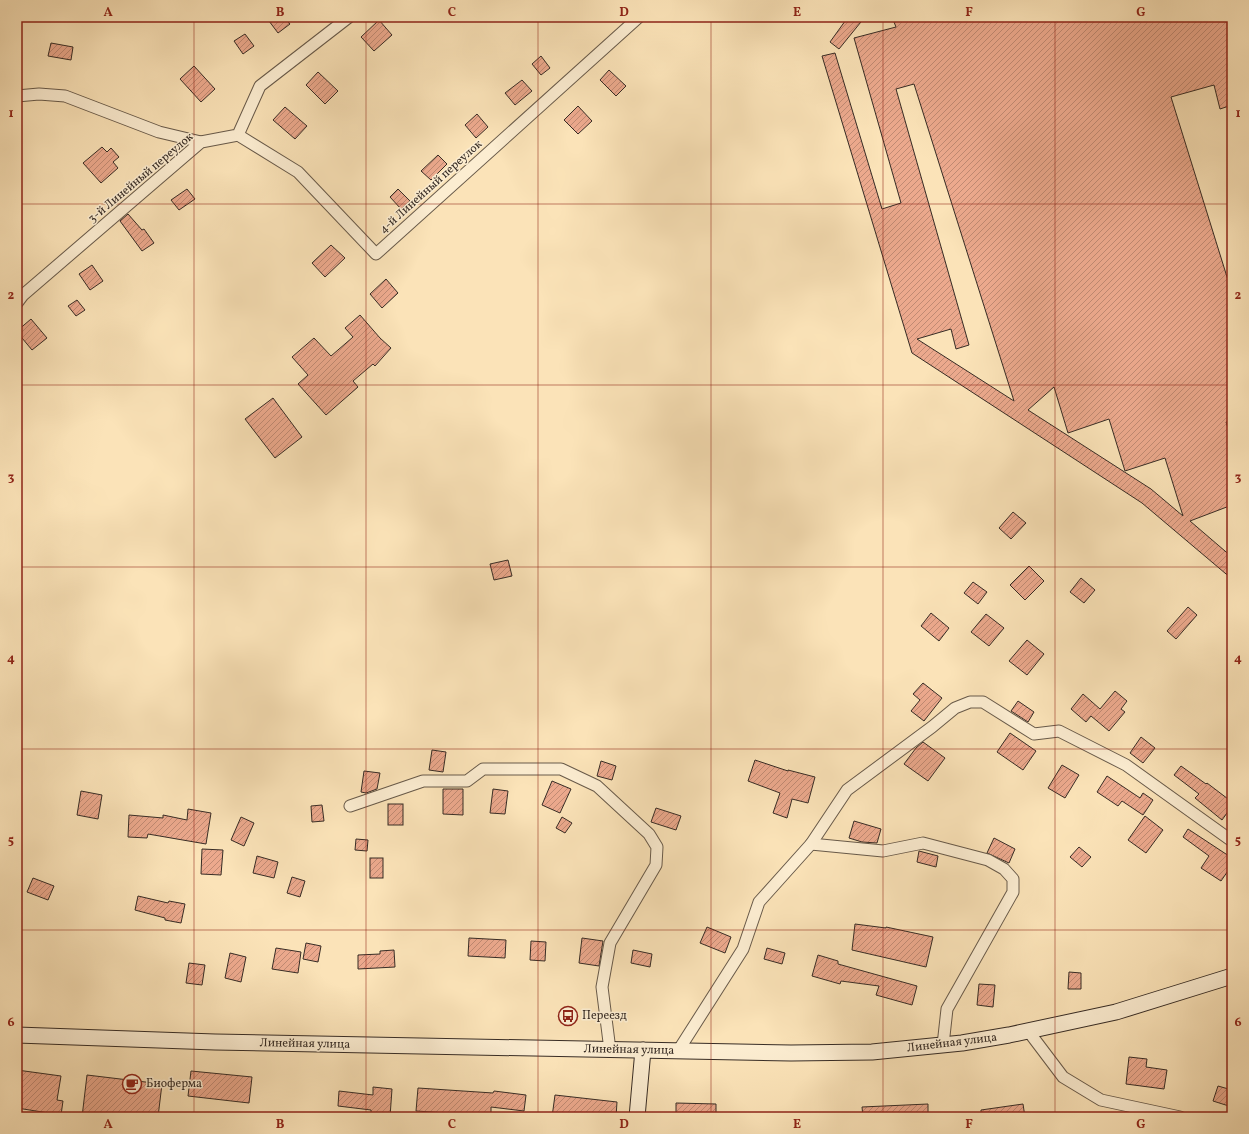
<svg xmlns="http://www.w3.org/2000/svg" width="1249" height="1134" font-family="Vollkorn,serif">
	<defs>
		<pattern id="building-hatch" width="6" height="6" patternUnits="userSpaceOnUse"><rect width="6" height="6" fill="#eca98d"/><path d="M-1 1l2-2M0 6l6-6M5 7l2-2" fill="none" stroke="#c08a73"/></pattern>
	</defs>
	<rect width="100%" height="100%" fill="#fbe3b8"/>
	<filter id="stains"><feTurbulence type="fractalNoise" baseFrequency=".005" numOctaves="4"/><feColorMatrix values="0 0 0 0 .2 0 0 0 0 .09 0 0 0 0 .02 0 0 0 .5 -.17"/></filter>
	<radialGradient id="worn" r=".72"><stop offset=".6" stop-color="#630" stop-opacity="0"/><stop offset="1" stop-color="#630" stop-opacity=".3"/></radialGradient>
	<g fill="url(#building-hatch)" stroke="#372c25" fill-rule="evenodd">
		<path d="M266,17H284L290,24L278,33Z"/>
		<path d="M848,17H865L839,49L830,42Z"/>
		<path d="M892,17H1232V105L1220,109L1214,85L1171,97L1232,293V421L1226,422L1232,440V505L1190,521L1232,557V579L1142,503L912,353L822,56L835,53L882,209L901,203L854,38L896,27ZM914,84L1014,401L917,339L951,329L956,349L969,345L896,89ZM1054,387L1068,433L1109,419L1125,471L1165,458L1183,516L1151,489L1028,410Z"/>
		<path d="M379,20L392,35L374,51L361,37Z"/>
		<path d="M245,34L254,46L243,54L234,41Z"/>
		<path d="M51,43L73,47L71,60L48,56Z"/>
		<path d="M541,56L550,68L541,75L532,64Z"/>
		<path d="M194,66L215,89L201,102L180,79Z"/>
		<path d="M609,70L626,86L616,96L600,80Z"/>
		<path d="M318,72L338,91L325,104L306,85Z"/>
		<path d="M522,80L532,91L515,105L505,93Z"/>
		<path d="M578,106L592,121L578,134L564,120Z"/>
		<path d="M285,107L307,126L295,139L273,120Z"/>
		<path d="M477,114L488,127L476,138L465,125Z"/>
		<path d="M102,147L107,152L111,148L119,157L113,162L118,168L101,183L83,163Z"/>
		<path d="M438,155L447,164L431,180L421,171Z"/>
		<path d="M187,189L195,199L179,210L171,200Z"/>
		<path d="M398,189L410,201L401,209L390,197Z"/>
		<path d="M128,214L142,230L144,229L154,243L142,251L120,221Z"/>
		<path d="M331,245L345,258L325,277L312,263Z"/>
		<path d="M92,265L103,281L90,290L79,274Z"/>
		<path d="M386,279L398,293L382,308L370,294Z"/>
		<path d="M77,300L85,310L76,316L68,306Z"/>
		<path d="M360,315L380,338L391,348L375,366L373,364L353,381L358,387L326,415L298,384L308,375L292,357L314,338L331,356L353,337L345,328Z"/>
		<path d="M31,319L47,338L32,350L17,332V331Z"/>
		<path d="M273,398L302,437L275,458L245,419Z"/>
		<path d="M1013,512L1026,523L1011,539L999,528Z"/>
		<path d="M508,560L512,576L494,580L490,564Z"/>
		<path d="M1029,566L1044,581L1025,600L1010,585Z"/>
		<path d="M1081,578L1095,590L1084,603L1070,592Z"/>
		<path d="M973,582L987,592L978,604L964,593Z"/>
		<path d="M1188,607L1197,615L1176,639L1167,631Z"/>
		<path d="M931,613L949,628L939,641L921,626Z"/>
		<path d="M986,614L1004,628L989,646L971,632Z"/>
		<path d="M1027,640L1044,654L1027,675L1009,661Z"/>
		<path d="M923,683L942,698L924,721L911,711L920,700L913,694Z"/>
		<path d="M1115,691L1127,701L1121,709L1125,712L1109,731L1091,716L1086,722L1071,709L1083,694L1100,709Z"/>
		<path d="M1018,701L1034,712L1028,722L1011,711Z"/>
		<path d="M1010,733L1036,751L1023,770L997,752Z"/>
		<path d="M1141,737L1155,748L1143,763L1130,753Z"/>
		<path d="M923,742L945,758L928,781L904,764L916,748Z"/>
		<path d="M432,750L446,752L443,772L429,770Z"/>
		<path d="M755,760L788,771V770L815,777L808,803L792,799L787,818L773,813L780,793L748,781Z"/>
		<path d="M601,761L616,766L612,780L597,776Z"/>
		<path d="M1062,765L1079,775L1065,798L1048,788Z"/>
		<path d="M1181,766L1206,784L1207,783L1232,802V806L1222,820L1195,798L1199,794L1174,775Z"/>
		<path d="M364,771L380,773L377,789L366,793L361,792Z"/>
		<path d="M1107,776L1140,798L1143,793L1153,800L1143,815L1122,801L1118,806L1097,792Z"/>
		<path d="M552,781L571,789L560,813L542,805Z"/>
		<path d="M443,789H463V815L443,814Z"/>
		<path d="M493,789L508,791L505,814L490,813Z"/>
		<path d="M81,791L102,795L98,819L77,815Z"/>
		<rect x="388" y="804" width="15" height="21"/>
		<path d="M322,805L324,821L312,822L311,806Z"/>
		<path d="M656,808L681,816L676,830L651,822Z"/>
		<path d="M188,809L211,813L206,844L148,834L147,838L128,837L129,815L163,818V815L187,820Z"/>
		<path d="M1145,816L1163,830L1146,853L1128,840Z"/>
		<path d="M241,817L254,823L244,846L231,840Z"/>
		<path d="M562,817L572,823L565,833L556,828Z"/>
		<path d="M854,821L881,829L877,843L862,842L849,838Z"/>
		<path d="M1188,829L1232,858V865L1221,881L1201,868L1209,856L1183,837Z"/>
		<path d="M994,838L1015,849L1009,863L987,853Z"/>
		<path d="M356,839L368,840L367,851L355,850Z"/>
		<path d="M1079,847L1091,857L1082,867L1070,857Z"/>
		<path d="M202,849L223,850L221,875L201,874Z"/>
		<path d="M919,851L938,856L936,867L917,862Z"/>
		<path d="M257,856L278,862L274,878L253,873Z"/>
		<rect x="370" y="858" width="13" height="20"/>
		<path d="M292,877L305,881L300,897L287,893Z"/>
		<path d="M33,878L54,886L48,900L27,892Z"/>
		<path d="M138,896L168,903L169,901L185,904L181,923L165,920V918L135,910Z"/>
		<path d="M855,924L886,928V927L933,937L926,967L852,950Z"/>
		<path d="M707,927L731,937L725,953L700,943Z"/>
		<path d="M469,938L506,940L505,958L468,956Z"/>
		<path d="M582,938L603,941L599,966L579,963Z"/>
		<path d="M531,941L546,942L545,961L530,960Z"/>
		<path d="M306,943L321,946L318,962L303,959Z"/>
		<path d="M276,948L301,952L298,973L272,969Z"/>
		<path d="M767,948L785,953L782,964L764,959Z"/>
		<path d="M394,950L395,967L358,969V955L380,954V951Z"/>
		<path d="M633,950L652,954L650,967L631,963Z"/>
		<path d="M230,953L246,957L241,982L225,978Z"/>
		<path d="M818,955L838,961V964L917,986L912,1005L876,995L879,986L841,981L840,984L812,976Z"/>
		<path d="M189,963L205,965L202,985L186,983Z"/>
		<path d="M1069,972L1081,973V989H1068Z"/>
		<path d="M979,984L995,985L993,1007L977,1005Z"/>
		<path d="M1129,1057L1147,1059L1146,1067L1167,1070L1164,1089L1126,1084Z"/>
		<path d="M17,1070L61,1076L57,1100L63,1101L61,1115L17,1108Z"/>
		<path d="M191,1071L252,1077L249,1103L188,1096Z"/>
		<path d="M87,1075L162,1084L158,1117H82Z"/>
		<path d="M1218,1086L1232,1090V1107L1213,1101Z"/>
		<path d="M373,1087L392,1089L390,1117H371V1110L338,1106L339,1091L373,1095Z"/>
		<path d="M418,1088L493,1093L494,1091L526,1095L524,1111L491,1107V1116L416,1111Z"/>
		<path d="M555,1095L617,1102L616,1117H552Z"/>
		<path d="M676,1103L716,1104V1117H676Z"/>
		<path d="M928,1104V1117H863L862,1107Z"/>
		<path d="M1023,1104L1025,1117H981V1110Z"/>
	</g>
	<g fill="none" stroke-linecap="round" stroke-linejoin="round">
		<defs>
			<g id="street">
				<path d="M17,96L39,94L65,96L159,132L201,142"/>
				<path d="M238,135L298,172L376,254L639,17"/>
				<path d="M17,303L23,295L201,142L238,135L260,86L349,17"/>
				<path d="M350,806L423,781H467L483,769H561L597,786L649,834L657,847L656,865L610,943L602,987L610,1050"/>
				<path d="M811,844L883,851L923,843L988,860L1004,869L1013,879V892L947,1009L943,1045"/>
				<path d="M1029,1032L1063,1077L1101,1100L1180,1117"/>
				<path d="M678,1051L743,949L759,902L811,844L847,790L932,727L955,708L970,702H983L1034,734L1059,731L1126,765L1232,841"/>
			</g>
			<g id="secondary">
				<path d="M17,1035L215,1042L791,1053L872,1052L962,1043L1009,1035L1116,1012L1232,976"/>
				<path d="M637,1117L643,1050"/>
			</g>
		</defs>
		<use href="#street" stroke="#685a4a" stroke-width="13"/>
		<use href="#secondary" stroke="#372c25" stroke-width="17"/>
		<use href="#street" stroke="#fcedd1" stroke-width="11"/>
		<use href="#secondary" stroke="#fcedd1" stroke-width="15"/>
	</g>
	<path fill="none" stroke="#8f2418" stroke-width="1" stroke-opacity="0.55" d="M194,17V1117M366,17V1117M538,17V1117M711,17V1117M883,17V1117M1055,17V1117M17,204H1232M17,385H1232M17,567H1232M17,749H1232M17,930H1232"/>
	<defs>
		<symbol id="bus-ring" viewBox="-11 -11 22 22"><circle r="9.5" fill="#fcedd1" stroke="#8f2418" stroke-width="1.5"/><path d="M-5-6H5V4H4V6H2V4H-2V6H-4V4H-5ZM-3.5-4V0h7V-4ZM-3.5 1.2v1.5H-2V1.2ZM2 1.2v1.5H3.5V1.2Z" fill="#8f2418"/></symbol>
		<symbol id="cafe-ring" viewBox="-11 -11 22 22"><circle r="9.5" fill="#fcedd1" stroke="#8f2418" stroke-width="1.5"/><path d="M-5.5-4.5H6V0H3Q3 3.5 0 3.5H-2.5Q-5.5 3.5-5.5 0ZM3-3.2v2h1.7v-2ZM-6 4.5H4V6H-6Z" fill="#8f2418"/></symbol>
	</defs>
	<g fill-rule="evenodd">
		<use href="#bus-ring" x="557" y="1005" width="22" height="22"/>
		<use href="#cafe-ring" x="121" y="1073" width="22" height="22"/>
	</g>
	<g text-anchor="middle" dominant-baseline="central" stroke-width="3" stroke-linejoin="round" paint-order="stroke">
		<g font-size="12" fill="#372c25" stroke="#fcedd1">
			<text transform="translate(141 178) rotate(-40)">3-й Линейный переулок</text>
			<text transform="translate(431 187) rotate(-42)">4-й Линейный переулок</text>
			<text transform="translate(952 1043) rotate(-7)">Линейная улица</text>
			<text transform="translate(305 1044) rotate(1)">Линейная улица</text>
			<text transform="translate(629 1050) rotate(1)">Линейная улица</text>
		</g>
		<g font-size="12" fill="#372c25" stroke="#fcedd1" text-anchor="start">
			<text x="582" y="1016">Переезд</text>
			<text x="146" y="1084">Биоферма</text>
		</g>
	</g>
	<rect width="1249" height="1134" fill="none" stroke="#fbe3b8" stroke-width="44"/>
	<rect x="22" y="22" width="1205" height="1090" fill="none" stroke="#8f2418" stroke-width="1.5"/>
	<g font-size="13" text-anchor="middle" font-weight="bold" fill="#8f2418">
		<text x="108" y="16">A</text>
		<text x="280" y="16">B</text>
		<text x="452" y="16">C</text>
		<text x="624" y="16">D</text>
		<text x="797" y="16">E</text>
		<text x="969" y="16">F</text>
		<text x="1141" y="16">G</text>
		<text x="11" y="117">1</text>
		<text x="1238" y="117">1</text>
		<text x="11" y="299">2</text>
		<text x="1238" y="299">2</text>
		<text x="11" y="481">3</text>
		<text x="1238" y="481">3</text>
		<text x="11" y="662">4</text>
		<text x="1238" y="662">4</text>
		<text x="11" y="844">5</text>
		<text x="1238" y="844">5</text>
		<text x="11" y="1026">6</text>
		<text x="1238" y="1026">6</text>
		<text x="108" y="1128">A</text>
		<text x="280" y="1128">B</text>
		<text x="452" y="1128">C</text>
		<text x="624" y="1128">D</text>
		<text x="797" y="1128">E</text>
		<text x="969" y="1128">F</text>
		<text x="1141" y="1128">G</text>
	</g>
	<rect width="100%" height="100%" filter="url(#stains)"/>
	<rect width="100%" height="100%" fill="url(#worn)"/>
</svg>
